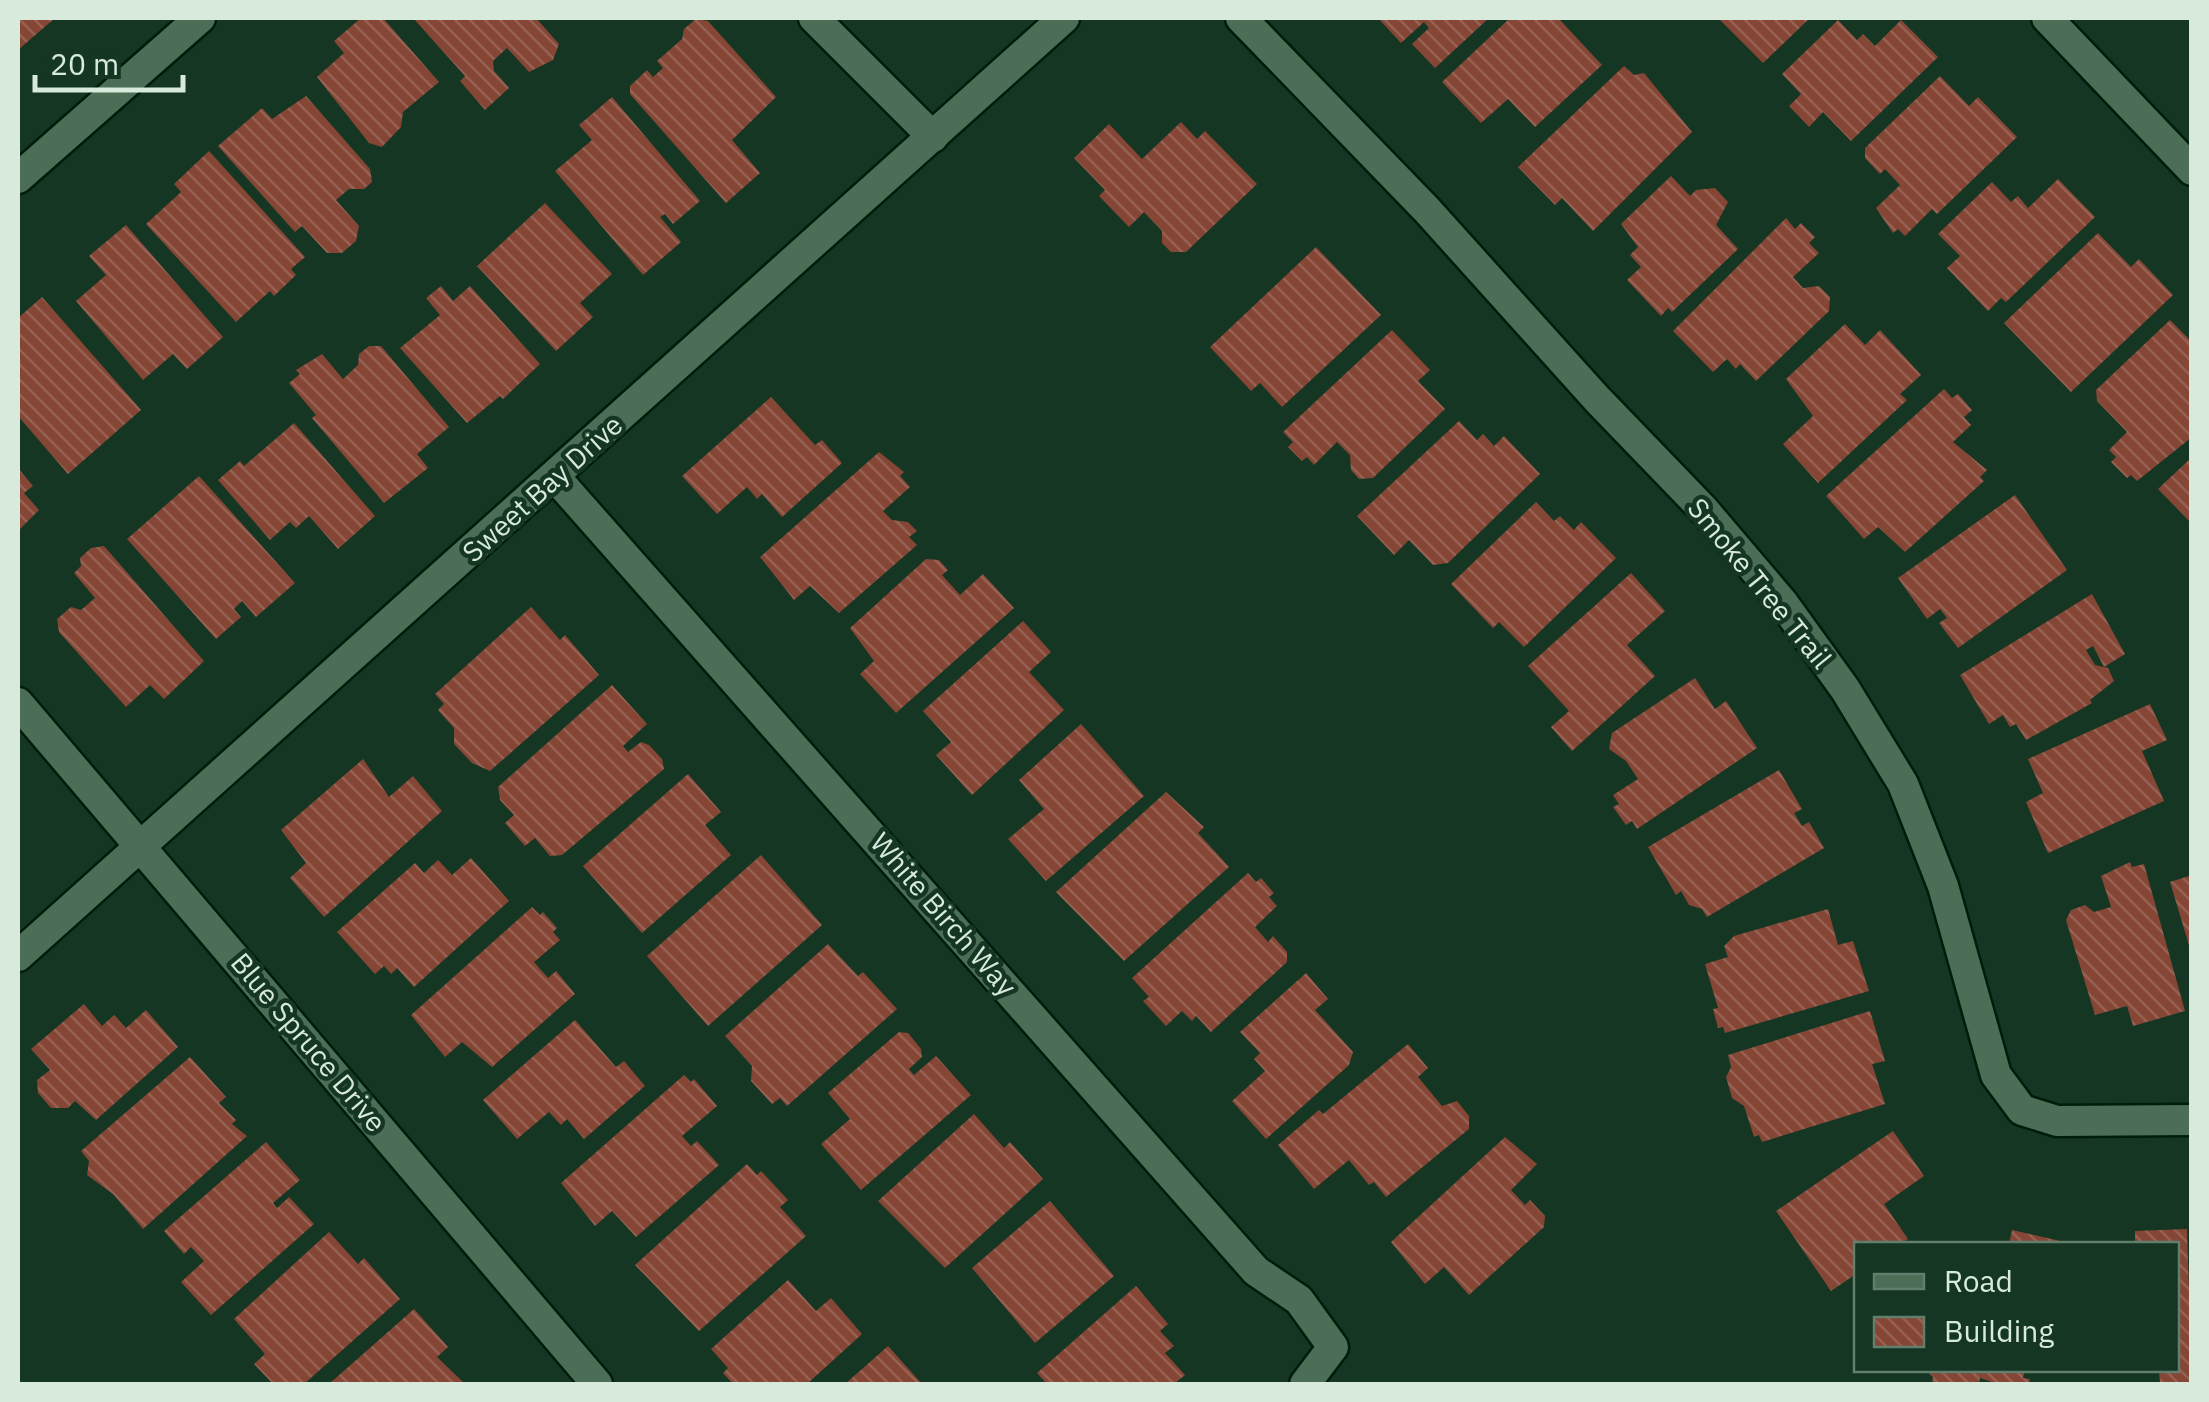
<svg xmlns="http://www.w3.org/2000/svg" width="2209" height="1402" font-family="'IBM Plex Sans',sans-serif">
	<defs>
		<pattern id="building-back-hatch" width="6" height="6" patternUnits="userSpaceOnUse" patternTransform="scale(2.5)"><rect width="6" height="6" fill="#854636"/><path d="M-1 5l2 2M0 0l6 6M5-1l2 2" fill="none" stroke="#966152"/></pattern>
	</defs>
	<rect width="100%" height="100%" fill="#143622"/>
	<g fill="url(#building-back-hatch)">
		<path d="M18,18H55L18,50Z"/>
		<path d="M361,18H383L439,82L403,112L401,127L382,147L369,143L317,77L344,53L334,41Z"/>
		<path d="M413,18H536L559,44L553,60L529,72L507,48L493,61L494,71L509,88L485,110L460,81L465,76Z"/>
		<path d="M1378,18H1489L1435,68L1412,44L1429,28L1424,22L1401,43Z"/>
		<path d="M1510,18H1563L1560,20L1602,65L1535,127L1508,99L1481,123L1442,82Z"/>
		<path d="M1718,18H1810L1763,63Z"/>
		<path d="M696,19L708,21L776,97L732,140L760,173L726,203L630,94V86L647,70L653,77L663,68L657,61L682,39L684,29Z"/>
		<path d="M1838,20L1857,40L1863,34L1875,46L1901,20L1938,57L1851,141L1823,112L1809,127L1789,106L1801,94L1782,74Z"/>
		<path d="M1624,66L1634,75L1644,73L1692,132L1593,231L1562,198L1555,205L1518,167Z"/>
		<path d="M1940,76L1969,106L1978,97L2017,137L1937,214L1932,209L1905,236L1898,229L1893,233L1876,208L1900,185L1885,169L1880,174L1865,158V148Z"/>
		<path d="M306,96L370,169L372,182L364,189H349L336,200L359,226L356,241L342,253H327L302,226L295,232L218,146L262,108L272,119Z"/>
		<path d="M612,97L700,201L673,224L665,214L660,217L681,242L643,275L555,171L592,140L579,125Z"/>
		<path d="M1181,122L1197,139L1205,131L1257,184L1186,252H1171L1162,243V231L1144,212L1129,227L1099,196L1105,190L1074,158L1109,124L1142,159Z"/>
		<path d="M209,151L305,257L291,269L296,275L274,296L270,291L236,322L146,224L181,192L174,184Z"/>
		<path d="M1671,176L1690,196L1696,190L1715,188L1728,202L1716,225L1738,249L1672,312L1668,308L1661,316L1627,280L1641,267L1630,255L1638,247L1621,224Z"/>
		<path d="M2058,179L2095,217L2006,302L2001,298L1988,311L1947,268L1960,256L1938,234L1992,182L2011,202L2018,196L2028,208Z"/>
		<path d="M545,203L612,274L580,303L593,317L556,351L477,266Z"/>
		<path d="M1786,218L1795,229L1801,223L1815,237L1809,243L1819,253L1793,277L1803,288L1819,286L1830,297L1829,311L1756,381L1740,364L1736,369L1727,359L1713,372L1673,331Z"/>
		<path d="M126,225L223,337L187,369L173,354L143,380L76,301L106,275L89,256Z"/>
		<path d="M2098,233L2131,267L2139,259L2173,295L2071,392L2004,323Z"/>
		<path d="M1316,247L1381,315L1282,407L1260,383L1251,391L1210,347Z"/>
		<path d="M441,286L453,301L470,286L540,364L503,399L500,396L467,423L400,348L440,315L426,298Z"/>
		<path d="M42,297L141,410L68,474L18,416V318Z"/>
		<path d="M2170,320L2192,342V437L2137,481L2131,475L2127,478L2111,462L2116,457L2109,450L2127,432L2097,401L2096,390Z"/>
		<path d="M1845,324L1865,345L1880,330L1921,375L1900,394L1907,400L1818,483L1783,444L1813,416L1786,379Z"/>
		<path d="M1392,330L1430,370L1418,381L1445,409L1373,478L1359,479L1351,470L1350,455L1337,442L1314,465L1307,457L1302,461L1288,447L1293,442L1283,432Z"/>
		<path d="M369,346H381L449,427L417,454L428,468L384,503L312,418L316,415L289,383L300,374L296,370L322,354L343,379L358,365L359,354Z"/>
		<path d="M1944,389L1952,398L1958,394L1972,410L1964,417L1971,425L1953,442L1987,470L1980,477L1984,481L1905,552L1878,527L1864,539L1826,496Z"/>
		<path d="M771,397L815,445L822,440L842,463L782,517L762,494L757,499L747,487L717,514L682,476Z"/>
		<path d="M1459,421L1477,440L1483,434L1494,446L1504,436L1540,474L1448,563L1433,565L1409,540L1394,555L1357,516Z"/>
		<path d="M294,423L375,516L338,549L309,516L296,528L290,522L270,540L218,480L240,461L244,466Z"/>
		<path d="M879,452L904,472L900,476L910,487L883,511L892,520L908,522L917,531L909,537L917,545L839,613L810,586L794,600L760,557Z"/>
		<path d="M2192,457V524L2158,489Z"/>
		<path d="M18,468L33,486L24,493L39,510L18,531Z"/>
		<path d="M199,476L295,583L256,617L242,601L234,609L241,617L216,639L127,539Z"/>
		<path d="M2015,495L2067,570L1958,648L1939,623L1947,618L1940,609L1927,619L1898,578Z"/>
		<path d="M1536,502L1554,521L1560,516L1574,530L1581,522L1616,558L1524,647L1499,622L1493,628L1451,584Z"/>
		<path d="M104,546L204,661L164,699L150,685L126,707L59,632L57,619L71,607L81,610L95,598L74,573L81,566L80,558L91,548Z"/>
		<path d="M926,559L939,560L948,570L942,575L960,595L983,574L1014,608L896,713L860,674L874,661L850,628Z"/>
		<path d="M1631,573L1665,611L1627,645L1655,676L1572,751L1551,727L1569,711L1528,666Z"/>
		<path d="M2092,594L2125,654L2104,667L2093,646L2086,650L2095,665L2108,668L2114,681L2090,700L2092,703L2026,740L2016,724L2010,727L2003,715L1989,724L1960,675Z"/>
		<path d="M531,607L560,640L565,635L599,675L490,771L472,763L454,744V728L438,710L444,704L435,694Z"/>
		<path d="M1023,621L1051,652L1029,672L1064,710L972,795L936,755L951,742L923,711Z"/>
		<path d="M1695,678L1715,709L1726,701L1757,748L1637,829L1632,821L1626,825L1613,807L1619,804L1613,795L1638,779L1626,761L1609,749L1612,733Z"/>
		<path d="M612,685L647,724L623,746L628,752L641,742L649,745L662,759L664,769L562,855L550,856L535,838L525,846L505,823L514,815L500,800L498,787Z"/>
		<path d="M2150,704L2167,740L2142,751L2164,801L2048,853L2026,802L2043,793L2028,759Z"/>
		<path d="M1081,724L1144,796L1046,881L1008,839L1044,809L1019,780Z"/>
		<path d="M363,759L389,797L413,776L442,811L324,917L290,878L306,863L281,830Z"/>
		<path d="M1779,770L1802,809L1794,813L1802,826L1809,822L1824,848L1707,917L1702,909L1689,905L1681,891L1676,895L1648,847Z"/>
		<path d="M688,774L721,812L705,825L731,855L642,933L583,866Z"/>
		<path d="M1166,792L1204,827L1198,833L1229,867L1124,961L1056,892Z"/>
		<path d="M761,855L822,925L708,1026L647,956Z"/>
		<path d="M471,858L509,901L414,987L397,968L391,974L384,966L375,974L337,932L415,863L424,873L438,860L452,875Z"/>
		<path d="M2130,862L2132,867L2144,864L2185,1011L2133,1026L2127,1006L2095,1015L2066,920L2071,910L2085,905L2094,912L2111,907L2101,876Z"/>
		<path d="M1248,873L1256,882L1261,878L1274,893L1269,897L1277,906L1255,927L1268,942L1273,936L1287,952V962L1211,1032L1196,1016L1192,1021L1182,1011L1166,1026L1143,1001L1149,997L1132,978Z"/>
		<path d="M2192,875V952H2191L2170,882Z"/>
		<path d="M532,907L540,915L543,912L557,928L553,932L560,940L534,962L548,978L556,971L575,994L492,1067L462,1042L445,1057L411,1015Z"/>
		<path d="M1828,909L1838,945L1853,941L1869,991L1725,1033L1723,1027L1718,1028L1713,1009L1718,1008L1705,964L1728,957L1724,946L1734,936Z"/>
		<path d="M828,944L858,976L863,972L897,1009L787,1106L780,1098L772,1104L751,1081L752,1066L725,1036Z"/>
		<path d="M1306,973L1328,999L1315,1010L1353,1052L1349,1065L1266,1139L1232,1101L1265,1071L1254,1059L1260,1053L1240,1032Z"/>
		<path d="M84,1004L102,1026L114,1015L126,1028L146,1010L178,1047L96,1120L75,1101L68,1108H51L38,1093L37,1080L50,1070L31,1049Z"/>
		<path d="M1870,1011L1885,1061L1872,1064L1885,1104L1762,1142L1759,1135L1754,1137L1744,1106L1732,1098L1726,1077L1731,1067L1728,1055Z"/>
		<path d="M575,1020L616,1067L624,1061L645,1086L584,1139L567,1119L561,1125L549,1112L517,1139L483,1100Z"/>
		<path d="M899,1032L908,1033L921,1049L922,1057L909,1069L914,1075L936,1056L971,1095L861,1190L821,1144L850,1119L828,1093Z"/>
		<path d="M1408,1044L1428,1068L1418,1077L1442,1106L1457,1101L1469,1116V1129L1386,1197L1374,1182L1369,1185L1349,1160L1314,1189L1278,1145L1319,1110L1323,1114Z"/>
		<path d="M190,1057L226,1097L219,1103L236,1120L232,1124L247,1136L143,1229L113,1194L87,1175L89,1161L81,1151Z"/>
		<path d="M684,1075L691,1082L694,1079L717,1106L682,1136L691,1146L697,1141L719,1165L636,1237L612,1211L595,1226L561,1183Z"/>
		<path d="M974,1114L1004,1148L1010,1142L1043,1179L945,1268L878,1201Z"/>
		<path d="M1893,1131L1924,1176L1884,1204L1908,1239L1899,1244H1856V1274L1831,1291L1776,1211Z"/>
		<path d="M1505,1137L1537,1164L1511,1190L1525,1205L1530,1200L1545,1216L1544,1227L1469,1295L1444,1267L1425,1284L1391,1242Z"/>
		<path d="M266,1142L300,1180L273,1203L277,1208L289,1197L314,1224L211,1315L181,1282L204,1261L191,1247L184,1254L164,1231Z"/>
		<path d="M747,1164L757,1175L761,1171L788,1200L780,1207L806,1236L699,1331L635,1265Z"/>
		<path d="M1050,1201L1114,1276L1035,1343L972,1268Z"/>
		<path d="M2187,1229L2192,1384L2160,1383L2159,1370H2176V1244H2135V1231Z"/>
		<path d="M2012,1230L2069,1243V1244H2009Z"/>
		<path d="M329,1232L358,1264L364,1258L400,1299L304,1384H273L254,1364L265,1354L234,1319Z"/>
		<path d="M788,1280L816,1311L831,1298L862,1334L807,1384H733L723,1373L728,1368L711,1349Z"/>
		<path d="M1136,1286L1168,1324L1160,1331L1174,1346L1165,1353L1185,1375L1174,1384H1047L1037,1373Z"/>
		<path d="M414,1309L448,1347L437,1357L465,1384H329Z"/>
		<path d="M888,1346L922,1384H845Z"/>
		<path d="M1926,1370H2025L2023,1378L2030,1379L2029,1384H1998L1980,1378L1979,1384H1932L1933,1377Z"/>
	</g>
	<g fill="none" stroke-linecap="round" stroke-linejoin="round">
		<defs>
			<g id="minor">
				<path d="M814,18L933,137"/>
				<path d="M1241,18L1427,210L1597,399L1704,510L1783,603L1845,689L1903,784L1943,886L1996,1075L2022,1110L2057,1121L2192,1120"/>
				<path d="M2047,18L2192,170"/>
				<path d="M18,178L200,18"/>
				<path d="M555,477L1256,1271L1299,1300L1333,1347L1305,1384"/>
				<path d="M18,703L597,1384"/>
				<path d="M18,956L1064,18"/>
			</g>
		</defs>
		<use href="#minor" stroke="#001d0b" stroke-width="35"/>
		<use href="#minor" stroke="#4c6e57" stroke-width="30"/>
	</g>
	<g text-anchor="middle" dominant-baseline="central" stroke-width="9" stroke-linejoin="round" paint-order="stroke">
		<g font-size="28" fill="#d7eadc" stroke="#143622">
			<text transform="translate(542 488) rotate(-42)">Sweet Bay Drive</text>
			<text transform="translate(1760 583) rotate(51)">Smoke Tree Trail</text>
			<text transform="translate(944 914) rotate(49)">White Birch Way</text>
			<text transform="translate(309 1042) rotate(50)">Blue Spruce Drive</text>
		</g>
	</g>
	<rect width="2209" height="1402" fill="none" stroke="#d7eadc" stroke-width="40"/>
	<rect x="1854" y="1242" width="325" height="130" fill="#143622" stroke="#627e6c" stroke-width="2.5"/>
	<rect x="1874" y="1274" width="50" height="15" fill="#4c6e57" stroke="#627e6c" stroke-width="2.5"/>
	<text x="1944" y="1292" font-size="30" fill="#d7eadc">Road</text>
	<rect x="1874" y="1317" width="50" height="30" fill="url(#building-back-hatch)" stroke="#627e6c" stroke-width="2.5"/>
	<text x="1944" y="1342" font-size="30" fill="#d7eadc">Building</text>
	<path d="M35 75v15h148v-15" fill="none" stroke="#d7eadc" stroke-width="5"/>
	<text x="50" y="75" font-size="30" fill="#d7eadc" stroke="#143622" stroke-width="8" paint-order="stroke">20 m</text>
</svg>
